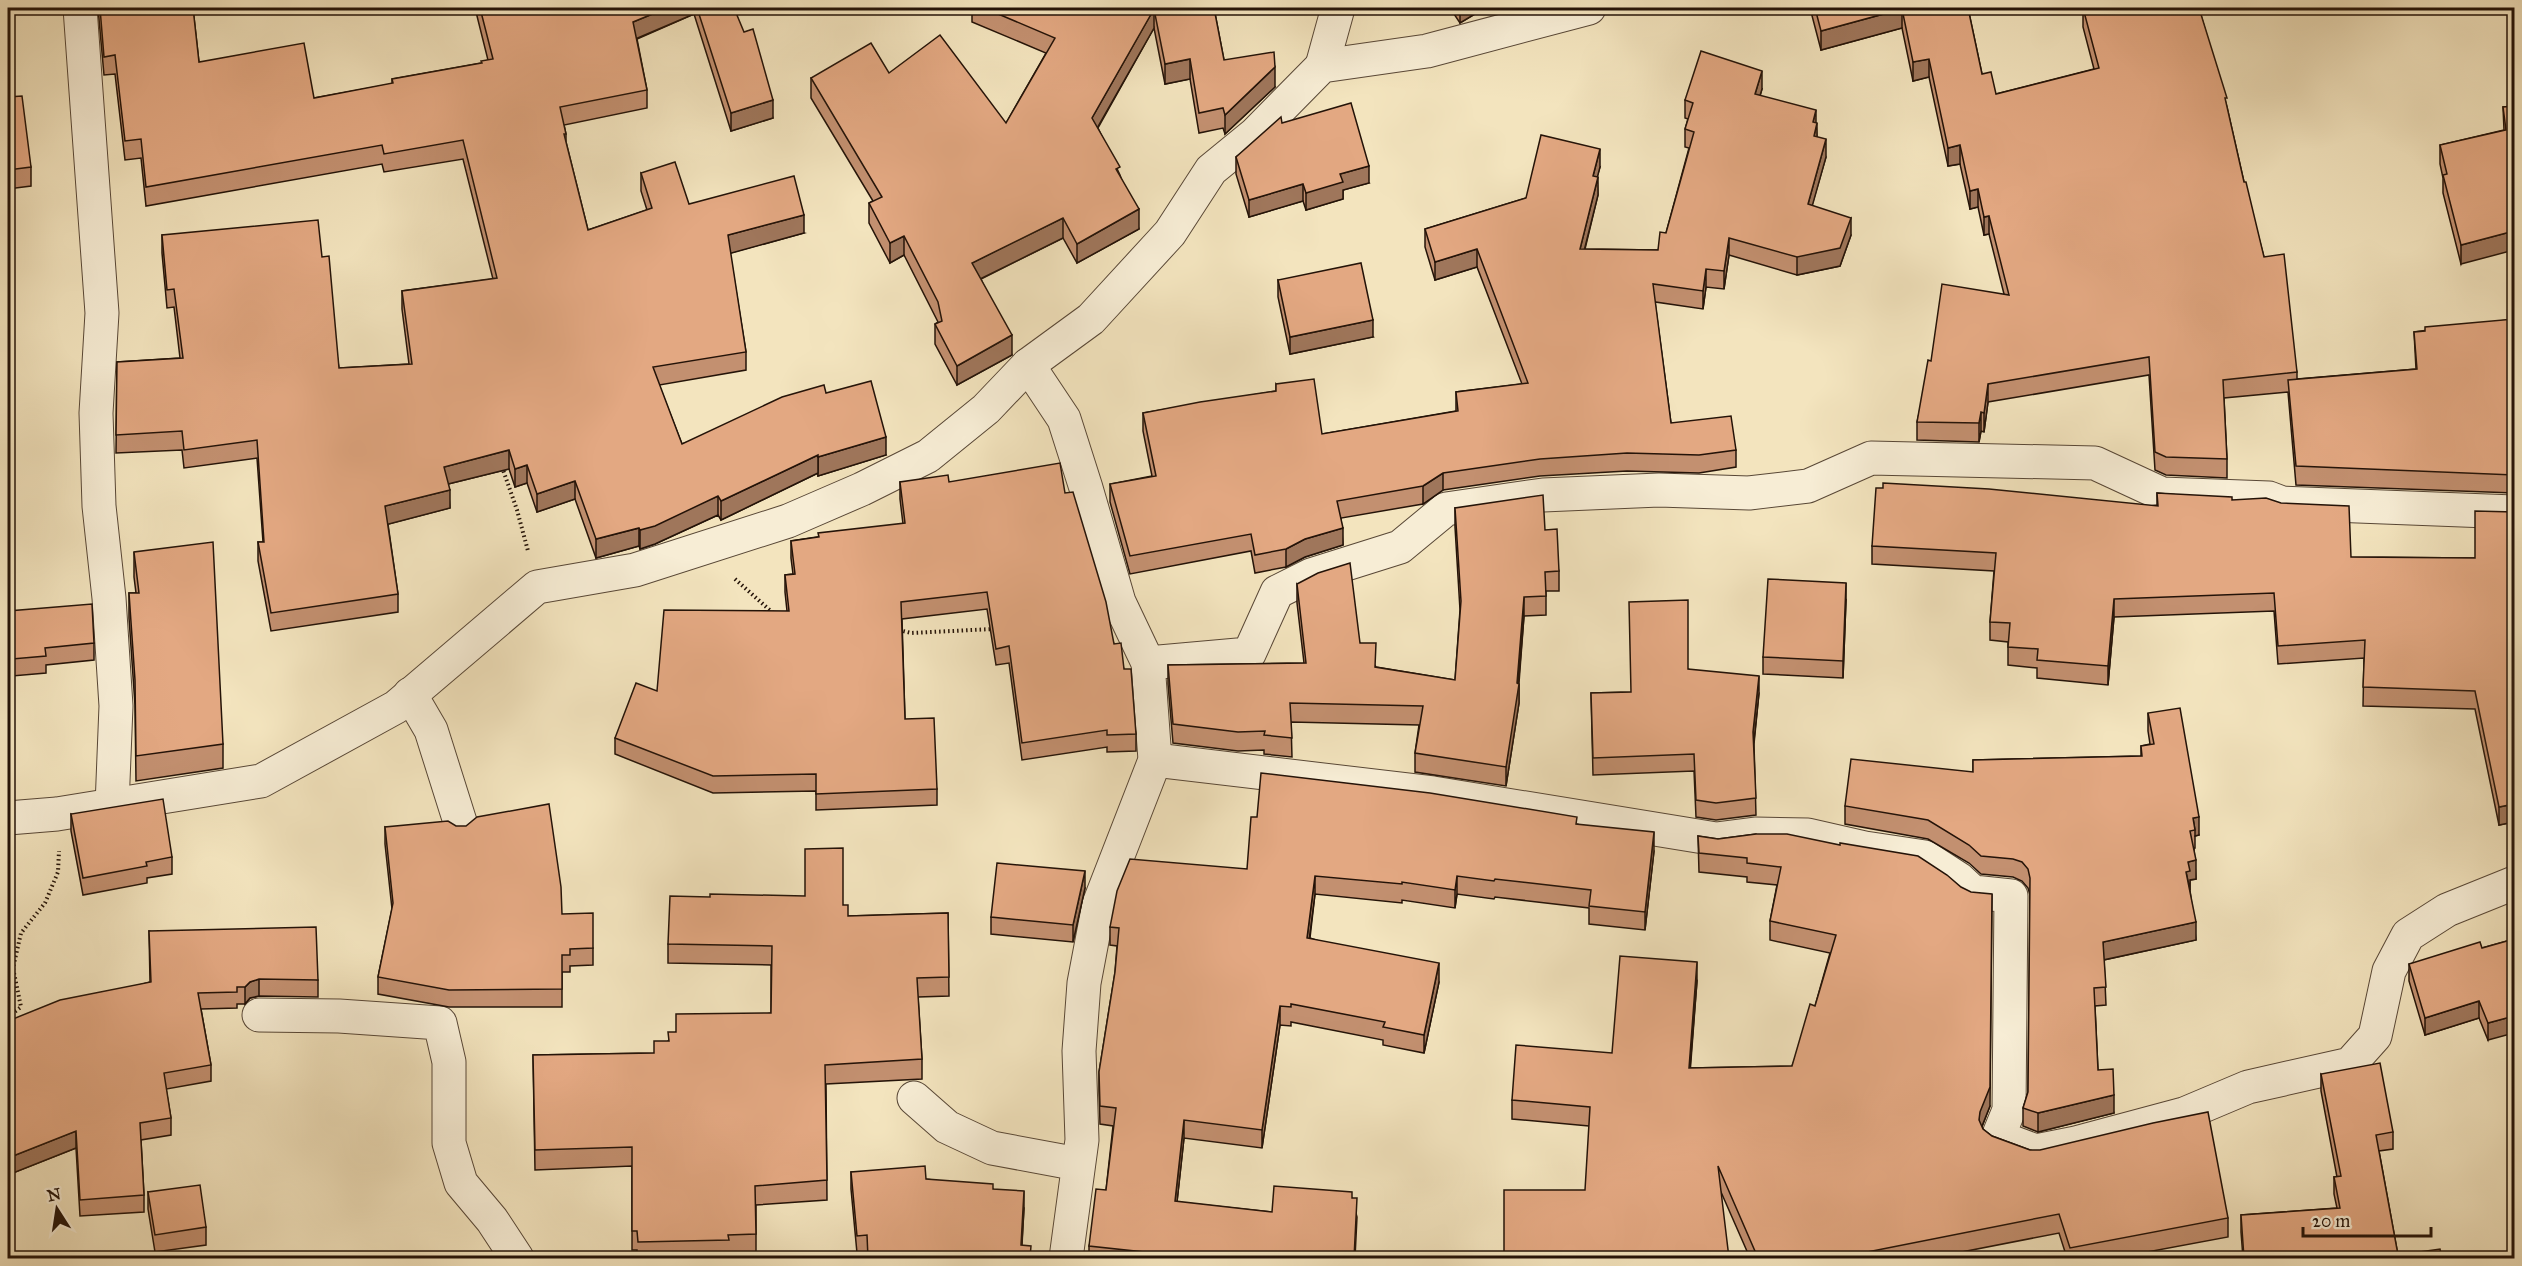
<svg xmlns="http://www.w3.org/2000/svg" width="2522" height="1266" font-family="'IM FELL Great Primer',serif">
	<rect width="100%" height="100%" fill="#f3e4be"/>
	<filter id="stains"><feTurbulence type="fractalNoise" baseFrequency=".00333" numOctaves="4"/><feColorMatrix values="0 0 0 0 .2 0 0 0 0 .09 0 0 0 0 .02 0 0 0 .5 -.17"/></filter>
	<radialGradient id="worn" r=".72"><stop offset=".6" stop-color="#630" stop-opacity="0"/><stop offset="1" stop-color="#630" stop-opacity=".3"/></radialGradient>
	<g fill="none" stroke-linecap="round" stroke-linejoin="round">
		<defs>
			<g id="minor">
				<path d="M80,8L102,313L96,413L99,506L109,598L116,706L112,806"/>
				<path d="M1322,66L1338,8"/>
				<path d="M1028,365L1064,419L1086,488L1119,602L1148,663L1155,760L1099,904L1084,983L1079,1051L1082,1140L1066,1258"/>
				<path d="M1148,663L1249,654L1277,592L1311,575L1400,547L1446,509L1543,495L1659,490L1749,493L1808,486L1871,458L2095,463L2162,494L2269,498L2282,503L2514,512"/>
				<path d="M410,694L431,730L461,825"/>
				<path d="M1155,760L1433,793L1716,839L1755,834L1808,835L1865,848L1925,857L1959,879L1973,892L2011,896L2009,1110L1998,1137L2036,1151L2076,1143L2184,1114L2248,1087L2350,1064L2375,1036L2389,971L2408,935L2447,910L2514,883"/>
				<path d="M8,818L57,814L261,781L396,707L537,587L635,570L788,521L862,489L928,456L986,409L1028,365L1091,319L1170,233L1211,170L1255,134L1322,66L1427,51L1589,8"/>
				<path d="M259,1015L339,1016L440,1023L449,1062V1143L461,1183L492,1220L517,1258"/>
				<path d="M914,1098L947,1127L992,1148L1078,1164"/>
			</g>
		</defs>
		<use href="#minor" stroke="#584736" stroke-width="35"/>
		<g stroke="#241308" stroke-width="4" stroke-dasharray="1.5 3" stroke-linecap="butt">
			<path d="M502,467L517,510L528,551"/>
			<path d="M735,579L774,614"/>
			<path d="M899,630L911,633L993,629"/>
			<path d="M8,1017L21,1007L13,968L21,933L45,903L58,872L59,851"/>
		</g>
		<use href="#minor" stroke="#f7edd5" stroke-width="33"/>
	</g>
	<g fill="#c39070" stroke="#241308" stroke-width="1.5">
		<path d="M98,8H193L199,62L314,98L392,84V79L481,63L488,60L475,8H734L773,118L731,131L694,14L637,39L647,90V108L564,125L566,134V142L588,230L647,210L641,191V173L689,204L804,233L730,253L746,352V370L659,385L682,444L826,393L886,455L818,476V473L721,520L718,515L655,544L640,549L639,546L596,558L575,499L537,512L527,483L515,487L509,469L448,484L450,508L388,524L398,594V612L271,631L258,561V542H263L257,458L184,468L182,450L116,453L117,362L180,358L174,307L167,308L162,253V235L322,257L339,368L409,364L402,309V291L493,279L463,159L384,172L382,164L146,206L141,158L125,160L115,74L104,75Z"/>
		<path d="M972,8H1214L1224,60L1275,87L1225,134L1223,128L1199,133L1190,79L1165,84L1154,28L1098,128L1120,175L1139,229L1077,263L1063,238L981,279L1012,355L957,385L935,344V324L938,322L904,255L890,263L869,223V203L873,201L811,98V78L889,73L1006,123L1046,53L972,22Z"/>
		<path d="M1450,8H1485L1460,23Z"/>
		<path d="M1810,8H1968L1982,74L1996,94L2094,69L2083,27V8H2199L2227,107L2244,182L2264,257L2297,372V379L2416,369L2414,332L2514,319V493L2296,485L2288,392L2224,398L2227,459V478L2166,475L2155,470L2149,375L1988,402L1984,432L1981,431L1979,442L1917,440V422L1931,361L2004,294L1989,234L1984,235L1978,207L1970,209L1960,164L1948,166L1929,77L1913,81L1902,28L1821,50Z"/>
		<path d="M1762,89L1760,96L1816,123L1817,137L1826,157L1812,205L1851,235L1840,266L1797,275L1729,255L1724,289L1706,287L1703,309L1655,302L1671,423L1736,450V467L1699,473L1627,471L1540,476L1443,490L1423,504L1341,518L1343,545L1305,557L1286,567L1255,573L1251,551L1130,574L1110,502V484L1152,476L1143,431V413L1276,391V384L1322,434L1456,411V392L1522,384L1477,267L1435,280L1425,247V229L1526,198L1600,167L1597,177L1598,195L1585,249L1658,250L1666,233L1689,148L1685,147V129L1688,119L1685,118V100Z"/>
		<path d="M8,97L31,167V186L8,189Z"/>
		<path d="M2514,106L2461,264L2443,193V178L2440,164V145L2504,130L2503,107Z"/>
		<path d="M1282,123L1369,183L1343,190V199L1306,210L1303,201L1249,217L1236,174V157Z"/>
		<path d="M1278,280L1373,337L1290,354L1278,297Z"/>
		<path d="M900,482H949L1065,493L1114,644L1124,669L1136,734V751L1107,752V747L1022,760L1009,663L996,665L987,609L902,619L905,719L937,789V805L816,810V791L713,793L615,754V738L657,691L787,611L785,592V575L793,574L791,558V541L903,524L900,499Z"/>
		<path d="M2157,493L2232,500L2351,557L2475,558L2514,512V822L2499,825L2475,709L2363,706L2364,658L2278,664L2274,611L2114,617L2108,685L2037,678V668L2008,665V642L1990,640V622L1994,571L1872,564V546L2157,505Z"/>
		<path d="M1455,508L1545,530L1559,571V591H1546V615L1524,616L1519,683V703L1506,786L1415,772V753L1419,725L1291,722L1292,757L1264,754V750L1238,751L1173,743L1168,684V665L1304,663L1297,603V584L1360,643L1376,667L1455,680L1460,610L1455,527Z"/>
		<path d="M134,552L223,744V768L136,781L135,705L129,618V593H136L134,577Z"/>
		<path d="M1846,600L1843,678L1763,674V657Z"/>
		<path d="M8,611L94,643V660L46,665V673L12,676L8,633Z"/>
		<path d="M1688,669L1759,693L1754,744L1756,815L1716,820L1696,817L1694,771L1593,775L1591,693L1631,692Z"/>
		<path d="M2148,713L2199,835L2195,836V848H2194L2196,879L2190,880V890L2196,940L2104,960L2106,1005L2095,1006L2098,1070L2114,1113L2038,1132L2023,1126V1108L2028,1092L2030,895L2028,888L2022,881L2013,877L1981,874L1969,863L1928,839L1845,824V806L1973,772V760L2141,756V746L2150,744L2148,731Z"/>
		<path d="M71,814L172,857V874L147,878V883L83,895L71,831Z"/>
		<path d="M1577,824L1654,851L1645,930L1589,924V908L1495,897L1494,899L1457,894L1455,908L1402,900V903L1315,894L1310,938L1439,982L1424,1053L1383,1045V1040L1291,1022V1026L1280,1025L1262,1148L1184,1138L1177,1202L1272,1212L1352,1198L1357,1217L1355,1258H1089V1246L1106,1190L1113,1126L1100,1124L1099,1091V1072L1115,972L1117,946L1110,945V927L1247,869Z"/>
		<path d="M385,827L562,914L593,948V965L570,966V972H562V1007H449L378,994V977L392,909L385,844Z"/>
		<path d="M1756,834L1990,1106L1982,1127L1983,1129L1992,1136L2030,1150L2228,1218V1237L2115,1258H2067L2059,1233L1931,1258H1750L1721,1192L1589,1126L1512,1119V1100L1612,1053L1697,981L1690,1068L1792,1066L1815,1006L1830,953L1770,940V921L1777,885L1747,882V877L1699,872L1698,836L1718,839Z"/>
		<path d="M1085,888L1073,942L991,934V917Z"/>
		<path d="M843,905L848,916L948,913L949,996L918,997L922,1059V1079L826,1084L827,1200L756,1205V1254L729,1255V1258H637V1250H632V1166L535,1170L533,1055L654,1053L668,1041L676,1032L771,1013V965L668,963V944Z"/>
		<path d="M149,931L318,980V997L259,996L250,998L245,1004H237V1008L201,1009L211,1065V1081L166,1089L171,1118V1135L141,1140L144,1195V1212L80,1216L76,1148L8,1175V1021L150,982Z"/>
		<path d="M2514,939L2488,1040L2479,1018L2425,1035L2409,981V964L2482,948Z"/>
		<path d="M2321,1074L2393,1132V1149L2379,1151L2398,1255L2442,1258H2243L2241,1232V1215L2337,1208L2334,1194V1177H2337L2321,1091Z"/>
		<path d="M851,1172L926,1179L993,1189L1024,1208L1022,1245L1031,1258L867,1252L857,1253L851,1189Z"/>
		<path d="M148,1192L206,1227V1245L155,1252L148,1209Z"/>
	</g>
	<g fill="#9f765b" stroke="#241308" stroke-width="1.5">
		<path d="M667,8H694V14L633,40V22Z"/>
		<path d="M1460,8H1485L1460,23Z"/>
		<path d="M1154,9V28L1092,137V118Z"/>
		<path d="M1902,9V28L1821,50V31Z"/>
		<path d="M1190,59V79L1165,84V64Z"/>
		<path d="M1929,59V77L1913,81V62Z"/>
		<path d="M1275,67V87L1225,134V115Z"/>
		<path d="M1762,71V89L1755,112V94Z"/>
		<path d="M773,100V118L731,131V113Z"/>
		<path d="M1816,110V128L1813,122Z"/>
		<path d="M1817,123V141L1814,136Z"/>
		<path d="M1826,139V157L1808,221V204Z"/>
		<path d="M1960,145V164L1948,166V148Z"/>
		<path d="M1600,149V167L1593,194V176Z"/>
		<path d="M1369,166V183L1343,190V199L1306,210V193L1340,174Z"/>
		<path d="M1598,177V195L1580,267V249Z"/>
		<path d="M1303,184V201L1249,217V200Z"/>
		<path d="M1978,189V207L1970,209V191Z"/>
		<path d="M1139,209V229L1077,263V244Z"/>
		<path d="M804,215V233L728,254V235Z"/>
		<path d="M1989,216V234L1984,235V217Z"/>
		<path d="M1063,218V238L972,283V263Z"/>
		<path d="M1851,218V235L1840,266L1797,275V257Z"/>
		<path d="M2514,231V250L2461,264V245Z"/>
		<path d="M904,236V255L890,263V243Z"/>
		<path d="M1729,238V255L1724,289V271Z"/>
		<path d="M1477,249V267L1435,280V262Z"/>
		<path d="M1706,269V287L1703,309V291Z"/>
		<path d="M1373,320V337L1290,354V337Z"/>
		<path d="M1012,335V355L957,385V366Z"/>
		<path d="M1988,384V402L1984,432V413Z"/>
		<path d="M1981,412V431L1979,442V423Z"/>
		<path d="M886,437V455L818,476V457Z"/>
		<path d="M509,450V469L444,485V467Z"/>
		<path d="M818,455V473L721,520V501Z"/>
		<path d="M527,465V483L515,487V469Z"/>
		<path d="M1443,473V490L1423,504V486Z"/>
		<path d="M575,481V499L537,512V494Z"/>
		<path d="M450,490V508L385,525V506Z"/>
		<path d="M718,496V515L655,544L640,549V530Z"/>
		<path d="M639,528V546L596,558V539Z"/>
		<path d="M1343,528V545L1305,557L1286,567V549L1305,539Z"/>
		<path d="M1846,583V600L1843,678V661Z"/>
		<path d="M1524,597V616L1518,689L1519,684V703L1506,786V767L1517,683Z"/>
		<path d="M2114,599V617L2108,685V666Z"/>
		<path d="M1759,676V693L1753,750V732Z"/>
		<path d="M2514,804V822L2499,825V807Z"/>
		<path d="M2199,817V835L2195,836V830L2193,818Z"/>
		<path d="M1654,832V851L1645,930V912Z"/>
		<path d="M2196,860V879L2190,880V890L2186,872L2188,862Z"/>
		<path d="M1085,871V888L1073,942V925Z"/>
		<path d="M1315,876V894L1307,956V938Z"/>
		<path d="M1457,876V894L1455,908V890Z"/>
		<path d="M1992,894L1990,1106L1980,1131L1979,1120Z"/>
		<path d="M2196,922V940L2103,960V942Z"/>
		<path d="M1697,962V981L1689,1087V1068Z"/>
		<path d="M1439,963V982L1424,1053V1035Z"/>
		<path d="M259,979V996L250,998L245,1004V987L250,982Z"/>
		<path d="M2479,1001V1018L2425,1035V1018Z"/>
		<path d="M1280,1006V1025L1262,1148V1130Z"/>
		<path d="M2514,1016V1033L2488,1040V1023Z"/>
		<path d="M2114,1095V1113L2038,1132V1113Z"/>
		<path d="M1184,1120V1138L1175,1220V1201Z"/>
		<path d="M76,1131V1148L8,1175V1158Z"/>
		<path d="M1024,1191V1208L1021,1258V1245Z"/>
	</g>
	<g fill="#e3a882" stroke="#241308" stroke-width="1.5">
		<path d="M100,8H193L199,62L304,43L314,98L393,83L392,79L482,63L481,61L493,59L480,8H667L633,22L647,90L560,107L566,134H564L588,230L652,208L641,173L675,162L689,204L794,176L804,215L728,235L746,352L653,367L682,444L782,397L824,385L826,393L871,381L886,437L818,457V455L721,501L718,496L655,526L640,530L639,528L596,539L575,481L537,494L527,465L515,469L509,450L444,467L450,490L385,506L398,594L271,613L258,542H264L257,440L184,450L182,431L116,435L117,362L183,358L174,289L167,290L162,235L318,220L322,257L329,256L339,368L412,364L402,291L497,278L463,140L384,154L382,145L146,187L141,139L125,141L115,55L104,57Z"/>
		<path d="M697,8H734L744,32L753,29L773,100L731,113Z"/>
		<path d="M984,8H1136L1135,10L1146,8H1214L1224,60L1274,52L1275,67L1225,115L1223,108L1199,113L1190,59L1165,64L1154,9L1092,118L1120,167L1116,169L1139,209L1077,244L1063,218L972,263L1012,335L957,366L935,324L942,321L938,302L904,236L890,243L869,203L882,197L811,78L871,43L889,73L940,35L1006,123L1055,38Z"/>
		<path d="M1815,8H1968L1982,74L1991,72L1996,94L2099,68L2083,8H2199L2227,98H2225L2244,182H2246L2264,257L2284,254L2297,372L2223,380L2227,459L2166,457L2155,452L2149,357L1988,384L1984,413L1981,412L1979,423L1917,422L1928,360L1931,361L1942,284L2009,295L1989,216L1984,217L1978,189L1970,191L1960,145L1948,148L1929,59L1913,62L1902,9L1821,31Z"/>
		<path d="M1701,51L1762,71L1755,94L1816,110L1813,122L1817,123L1814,136L1826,139L1808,204L1851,218L1840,248L1797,257L1729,238L1724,271L1706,269L1703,291L1653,284L1671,423L1731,416L1736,450L1699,455L1627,453L1540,459L1443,473L1423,486L1337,501L1343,528L1305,539L1286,549L1255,555L1251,534L1130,556L1110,484L1156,476L1143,413L1200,402L1276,391V384L1314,379L1322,434L1458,411L1456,392L1528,383L1477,249L1435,262L1425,229L1526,198L1541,135L1600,149L1593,176L1598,177L1580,249L1658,250L1660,232L1666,233L1694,132L1685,129L1693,103L1685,100Z"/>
		<path d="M22,96L31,167L8,170V97Z"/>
		<path d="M1351,103L1369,166L1340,174L1343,182L1306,193L1303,184L1249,200L1236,157L1281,117L1282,123Z"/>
		<path d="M2514,106V231L2461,245L2443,175L2447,174L2440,145L2506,130L2503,107Z"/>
		<path d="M1361,263L1373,320L1290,337L1278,280Z"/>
		<path d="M2514,319V475L2296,466L2288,380L2417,369L2414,332L2425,331V327Z"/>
		<path d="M1060,463L1065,493L1073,492L1106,602L1114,644L1121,643L1124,669H1131L1136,734L1107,735V730L1022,743L1009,646L996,649L987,592L901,602L905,719L934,718L937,789L816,794V774L713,776L615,738L636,683L657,691L664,610L789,611L785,575L795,574L791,541L819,537L818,533L905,523L900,482L948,475L949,482Z"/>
		<path d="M1883,483L1989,489L2158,506L2157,493L2232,497V500L2266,498L2281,503L2349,506L2351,557L2475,558V511L2514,512V804L2499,807L2475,691L2363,687L2365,640L2278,646L2274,593L2114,599L2108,666L2037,660L2038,649L2008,647L2010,623L1990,622L1996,553L1872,546L1876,488H1883Z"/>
		<path d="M1543,495L1545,530L1557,529L1559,571L1545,572L1546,596L1524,597L1517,683L1519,684L1506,767L1415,753L1423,706L1290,703L1292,738L1264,735L1265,731L1238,732L1173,724L1168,665L1306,663L1297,584L1318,573L1350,563L1360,643H1376L1375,667L1455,680L1461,601L1455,508Z"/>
		<path d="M213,542L223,744L136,756L135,680L129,593H139L134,552Z"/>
		<path d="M1768,579L1846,583L1843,661L1763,657Z"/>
		<path d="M1688,600V669L1759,676L1753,732L1756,798L1716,803L1696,800L1694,754L1593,758L1591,693L1631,692L1629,602Z"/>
		<path d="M92,604L94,643L45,648L46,656L12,659L8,611Z"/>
		<path d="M2180,708L2199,817L2193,818L2195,830L2190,831L2196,860L2188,862L2190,871L2186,872L2196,922L2103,942L2106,987L2094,988L2098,1070L2113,1069L2114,1095L2038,1113L2023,1108L2028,1092L2030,878L2028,869L2022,862L2013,859L1981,856L1969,845L1928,820L1845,806L1851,759L1973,772V760L2142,756L2141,746L2154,744L2148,713Z"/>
		<path d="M1261,773L1430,793L1577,817L1576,824L1654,832L1645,912L1589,906L1591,890L1495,879L1494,881L1457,876L1455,890L1402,882V884L1315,876L1307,938L1439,963L1424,1035L1383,1027L1385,1022L1291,1004V1007L1280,1006L1262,1130L1184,1120L1175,1201L1272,1212L1274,1186L1352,1192V1198H1357L1354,1258H1172V1255L1089,1246L1096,1189L1106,1190L1116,1108L1100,1106L1099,1072L1115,972L1119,928L1110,927L1117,891L1130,859L1247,869L1251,817H1257Z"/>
		<path d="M163,799L172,857L146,862L147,866L83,878L71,814Z"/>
		<path d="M549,804L561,887L562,914L593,913V948L570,949V955H562V989L449,990L378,977L393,903L385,827L448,821L456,826H466L477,817Z"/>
		<path d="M1756,834H1787L1840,845V843L1918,856L1947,875L1961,887L1971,892L1992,894L1990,1087L1980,1112L1979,1120L1983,1129L1992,1136L2030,1150H2040L2153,1123L2208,1112L2228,1218L2070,1248L2059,1214L1837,1258H1758L1718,1166L1729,1258H1504V1190H1585L1590,1107L1512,1100L1516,1045L1612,1053L1620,956L1697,962L1689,1068L1792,1066L1810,1004L1815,1006L1836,935L1770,921L1781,867L1747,863V858L1699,853L1698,836L1718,839Z"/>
		<path d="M843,848V905H848V916L948,913L949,977L917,978L922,1059L825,1065L827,1180L755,1186L756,1234L728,1235L729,1240L638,1242L637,1231H632V1147L535,1150L533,1055L654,1053V1041H669L668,1032H676V1014L771,1013L772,946L668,944L670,896L710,897V894L805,896V849Z"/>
		<path d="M997,863L1085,871L1073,925L991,917Z"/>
		<path d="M316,927L318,980L259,979L250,982L245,987H237V992L198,993L211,1065L164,1073L171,1118L140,1123L144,1195L80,1200L76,1131L8,1158V1021L60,1000L151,982L149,931Z"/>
		<path d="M2514,939V1016L2488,1023L2479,1001L2425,1018L2409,964L2480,942L2482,948Z"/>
		<path d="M2380,1063L2393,1132L2376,1135L2398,1255L2440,1249L2442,1258H2244L2241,1215L2340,1208L2334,1177L2341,1176L2321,1074Z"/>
		<path d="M925,1166L926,1179L993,1184V1189L1024,1191L1021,1245L1031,1246L1030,1258H868L867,1235L857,1236L851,1172Z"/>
		<path d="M200,1185L206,1227L155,1235L148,1192Z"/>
	</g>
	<rect width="2522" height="1266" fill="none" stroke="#f3e4be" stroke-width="30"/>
	<rect x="9" y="9" width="2504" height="1248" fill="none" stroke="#241308" stroke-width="3"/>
	<rect x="15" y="15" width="2492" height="1236" fill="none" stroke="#241308" stroke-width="1.5"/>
	<g transform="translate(57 1209) rotate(348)" stroke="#f7edd5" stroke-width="4.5" paint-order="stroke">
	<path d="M0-4.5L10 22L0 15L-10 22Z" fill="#241308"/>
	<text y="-9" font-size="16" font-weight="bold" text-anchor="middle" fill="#241308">N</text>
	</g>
	<path d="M2303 1227v9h128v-9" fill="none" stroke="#241308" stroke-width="3"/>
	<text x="2312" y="1227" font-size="18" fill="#241308" stroke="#f7edd5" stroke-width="4.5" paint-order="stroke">20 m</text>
	<rect width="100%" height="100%" filter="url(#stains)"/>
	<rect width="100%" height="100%" fill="url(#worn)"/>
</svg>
